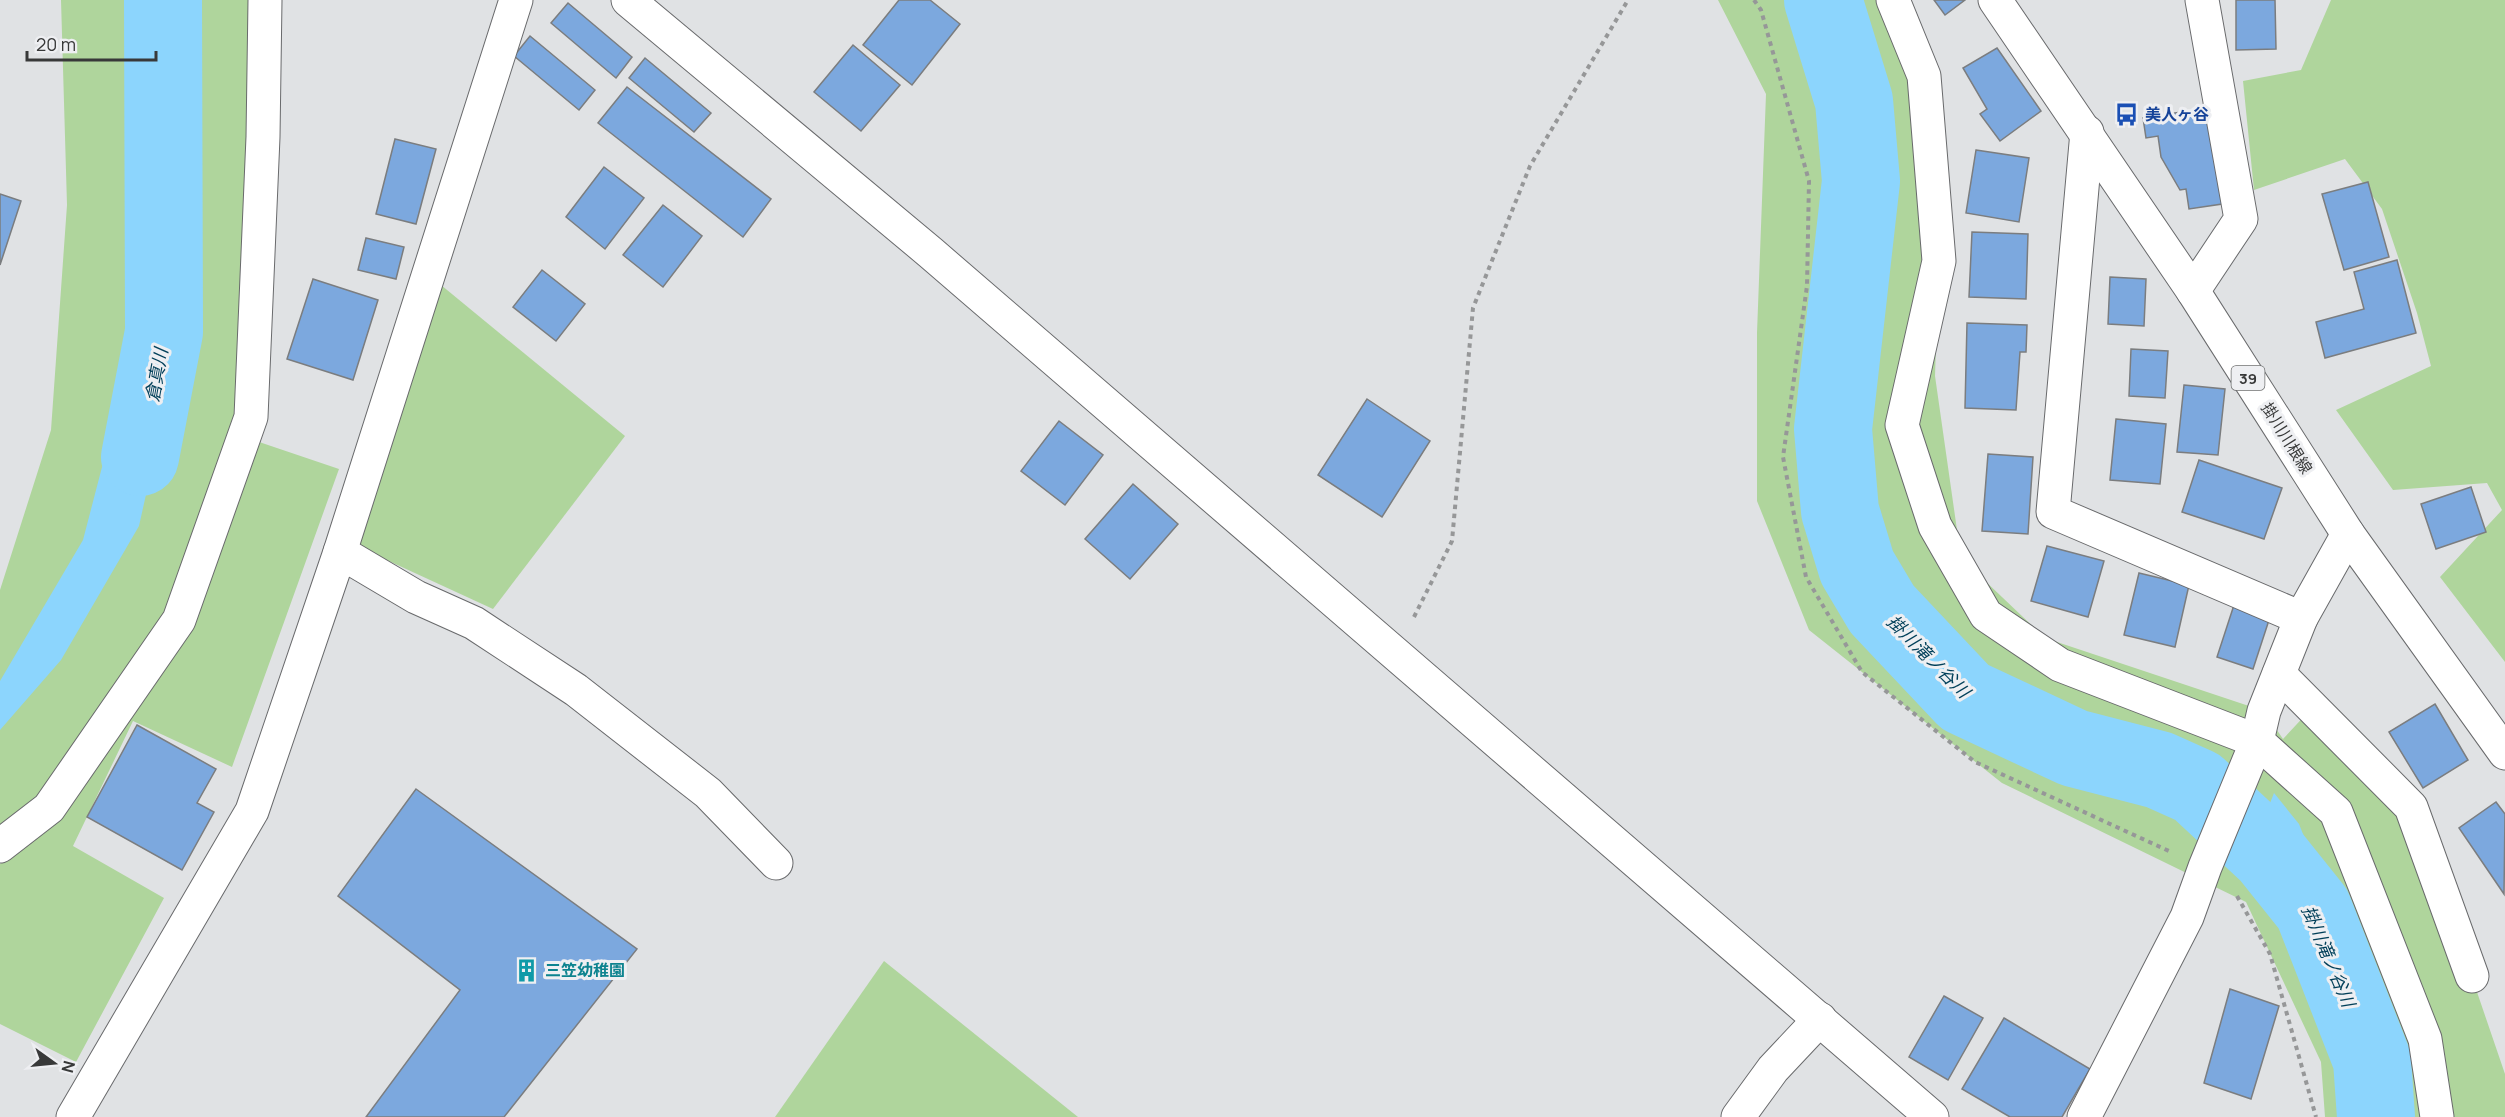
<svg xmlns="http://www.w3.org/2000/svg" width="2505" height="1117" font-family="Manrope,'Noto Sans JP',sans-serif">
	<rect width="100%" height="100%" fill="#e0e2e4"/>
	<g fill="#afd59c">
		<path d="M61,0H267L253,440L339,469L232,767L133,721L73,846L164,898L76,1062L0,1024V864L8,859L0,858V590L51,430L67,205Z"/>
		<path d="M1718,0H1899L1943,134L1935,376L1961,558L2045,638L2264,711L2283,739L2310,710L2429,824L2464,954L2505,1074V1117H2325L2321,1062L2246,902L2002,783L1809,630L1757,501V333L1766,94Z"/>
		<path d="M2331,0H2505V662L2440,577L2502,510L2487,483L2393,490L2336,410L2431,366L2417,313L2382,209L2345,159L2254,190L2243,81L2301,70Z"/>
		<path d="M441,285L625,436L493,609L354,545Z"/>
		<path d="M884,961L1078,1117H775Z"/>
	</g>
	<g fill="#8cd5fd">
		<path d="M143,0H179L180,168L154,150Z"/>
		<path d="M138,329L149,350L178,351L139,526L61,660L0,730V681L83,540Z"/>
		<path d="M2274,793L2299,824L2379,1026L2396,1117H2366L2365,1074L2337,994L2275,877L2249,857Z"/>
	</g>
	<g fill="none" stroke-linecap="round" stroke-linejoin="round">
		<g stroke="#8cd5fd" stroke-width="78">
			<path d="M1823,0L1854,101L1861,181L1833,429L1840,511L1857,567L1882,609L1965,697L2074,748L2159,770L2197,787L2269,854L2313,909L2372,1060L2376,1117"/>
			<path d="M140,457L164,332L163,0"/>
		</g>
	</g>
	<g fill="#7ca8de" stroke="#7b7d7f" stroke-width="1.5">
		<path d="M899,0H930L960,24L912,85L863,45Z"/>
		<path d="M1934,0H1965L1945,15Z"/>
		<path d="M2236,0H2275L2276,49L2236,50Z"/>
		<path d="M568,3L632,57L616,78L551,23Z"/>
		<path d="M530,36L595,90L579,110L514,56Z"/>
		<path d="M853,45L900,85L861,131L814,92Z"/>
		<path d="M1997,48L2041,111L2000,141L1980,114L1987,109L1963,68Z"/>
		<path d="M645,58L711,113L694,132L629,78Z"/>
		<path d="M627,87L771,199L743,237L598,123Z"/>
		<path d="M2207,108L2222,204L2189,209L2186,189L2180,190L2161,157L2158,136L2146,138L2143,118Z"/>
		<path d="M395,139L436,149L416,224L376,214Z"/>
		<path d="M1976,150L2029,158L2019,222L1966,213Z"/>
		<path d="M604,167L644,198L605,249L566,217Z"/>
		<path d="M2368,182L2389,257L2344,270L2322,194Z"/>
		<path d="M0,194L21,201L0,265Z"/>
		<path d="M663,205L702,236L663,287L623,255Z"/>
		<path d="M1972,232L2028,234L2026,299L1969,297Z"/>
		<path d="M366,238L404,247L396,279L358,270Z"/>
		<path d="M2397,260L2416,333L2325,358L2316,322L2364,309L2354,272Z"/>
		<path d="M542,270L585,304L556,341L513,307Z"/>
		<path d="M2110,277L2146,279L2144,326L2108,324Z"/>
		<path d="M313,279L378,300L353,380L287,359Z"/>
		<path d="M1967,323L2027,325L2026,352H2020L2016,410L1965,408Z"/>
		<path d="M2131,349L2168,351L2165,398L2129,396Z"/>
		<path d="M2184,385L2225,389L2218,455L2177,452Z"/>
		<path d="M1367,399L1430,441L1382,517L1318,475Z"/>
		<path d="M2116,419L2166,424L2160,484L2110,480Z"/>
		<path d="M1059,421L1103,455L1065,505L1021,471Z"/>
		<path d="M1988,454L2033,457L2028,534L1982,531Z"/>
		<path d="M2199,460L2282,488L2264,539L2182,512Z"/>
		<path d="M1133,484L1178,524L1130,579L1085,539Z"/>
		<path d="M2471,487L2486,532L2436,549L2421,504Z"/>
		<path d="M2047,546L2104,561L2088,617L2031,601Z"/>
		<path d="M2139,573L2189,585L2175,647L2124,635Z"/>
		<path d="M2234,605L2270,617L2253,669L2217,657Z"/>
		<path d="M2435,704L2468,760L2423,788L2389,732Z"/>
		<path d="M137,725L216,769L197,803L214,812L182,870L87,817Z"/>
		<path d="M416,789L637,949L504,1117H366L460,990L338,896Z"/>
		<path d="M2496,802L2505,814L2504,894L2459,828Z"/>
		<path d="M2230,989L2279,1006L2251,1099L2204,1083Z"/>
		<path d="M1944,996L1983,1018L1948,1080L1909,1057Z"/>
		<path d="M2004,1018L2090,1069L2062,1117H2010L1962,1089Z"/>
	</g>
	<g fill="none" stroke-linecap="round" stroke-linejoin="round">
		<defs>
			<g id="minor">
				<path d="M628,0L931,253L1932,1117"/>
				<path d="M1893,0L1924,76L1939,261L1902,425L1935,526L1986,615L2060,665L2257,741L2336,812L2425,1039L2437,1117"/>
				<path d="M2087,132L2053,512L2301,618"/>
				<path d="M2193,291L2241,219L2202,0"/>
				<path d="M340,552L416,597L474,623L576,690L708,793L776,863"/>
				<path d="M2279,674L2411,807L2472,976"/>
				<path d="M0,846L49,808L179,620L251,417L263,137L265,0"/>
				<path d="M73,1117L252,811L340,552L516,0"/>
				<path d="M1738,1117L1773,1069L1820,1019"/>
				<path d="M2084,1117L2187,917L2205,867L2257,741L2264,711L2301,618L2348,534"/>
			</g>
			<path id="major" d="M1995,0L2193,291L2348,534L2505,753"/>
		</defs>
		<use href="#minor" stroke="#696a6c" stroke-width="35"/>
		<use href="#major" stroke="#696a6c" stroke-width="35"/>
		<g stroke="#969798" stroke-width="4" stroke-dasharray="4.5 4.5" stroke-linecap="butt">
			<path d="M1754,0L1761,10L1809,181L1807,286L1783,457L1806,577L1862,672L1975,762L2169,851"/>
			<path d="M1414,617L1452,541L1473,308L1530,166L1628,0"/>
			<path d="M2237,896L2270,954L2316,1117"/>
		</g>
		<use href="#minor" stroke="#fff" stroke-width="33"/>
		<use href="#major" stroke="#fff" stroke-width="33"/>
	</g>
	<defs>
		<symbol id="bus-bare" viewBox="-9 -9 18 18"><path d="M-5-6H5V4H4V6H2V4H-2V6H-4V4H-5ZM-3.5-4V0h7V-4ZM-3.5 1.2v1.5H-2V1.2ZM2 1.2v1.5H3.5V1.2Z" fill="#1a4fb4" stroke="#eeeff2" stroke-width="2.5" paint-order="stroke"/></symbol>
		<symbol id="building-bare" viewBox="-9 -9 18 18"><path d="M-4-6H4V6H1V3H-1V6H-4ZM-2.5-4.3h1.7v1.8h-1.7ZM.8-4.3h1.7v1.8H.8ZM-2.5-1h1.7V.8h-1.7ZM.8-1h1.7V.8H.8Z" fill="#0f9aa8" stroke="#eeeff2" stroke-width="2.5" paint-order="stroke"/></symbol>
	</defs>
	<g fill-rule="evenodd">
		<use href="#bus-bare" x="2110" y="98" width="33" height="33"/>
		<use href="#building-bare" x="510" y="954" width="33" height="33"/>
	</g>
	<g text-anchor="middle" dominant-baseline="central" stroke-width="6" stroke-linejoin="round" paint-order="stroke">
		<rect fill="#eeeff2" stroke="#6f7070" stroke-width="1.5" x="2231.5" y="366" width="33" height="24" rx="4.5"/>
		<g font-size="15" font-weight="bold" fill="#383939">
			<text x="2248" y="378">39</text>
		</g>
		<g font-size="16" font-weight="bold" fill="#164399" stroke="#eeeff2" text-anchor="start">
			<text x="2145" y="114">美人ヶ谷</text>
		</g>
		<g font-size="16" fill="#383939" stroke="#eeeff2">
			<text transform="translate(2287 438) rotate(58)">掛川川根線</text>
		</g>
		<g font-size="16" font-weight="bold" fill="#0d838f" stroke="#eeeff2" text-anchor="start">
			<text x="545" y="970">三笠幼稚園</text>
		</g>
		<g font-size="18" font-style="italic" fill="#003f59" stroke="#eeeff2">
			<text transform="translate(156 375) rotate(-80)">倉真川</text>
			<text transform="translate(1929 656) rotate(45)">掛川滝ノ谷川</text>
			<text transform="translate(2329 956) rotate(67)">掛川滝ノ谷川</text>
		</g>
	</g>
	<g transform="translate(54 1063) rotate(105)" stroke="#eeeff2" stroke-width="4.5" paint-order="stroke">
	<path d="M0-4.5L10 22L0 15L-10 22Z" fill="#383939"/>
	<text y="-9" font-size="16" font-weight="bold" text-anchor="middle" fill="#383939">N</text>
	</g>
	<path d="M27 51v9h129v-9" fill="none" stroke="#383939" stroke-width="3"/>
	<text x="36" y="51" font-size="18" fill="#383939" stroke="#eeeff2" stroke-width="4.5" paint-order="stroke">20 m</text>
</svg>
